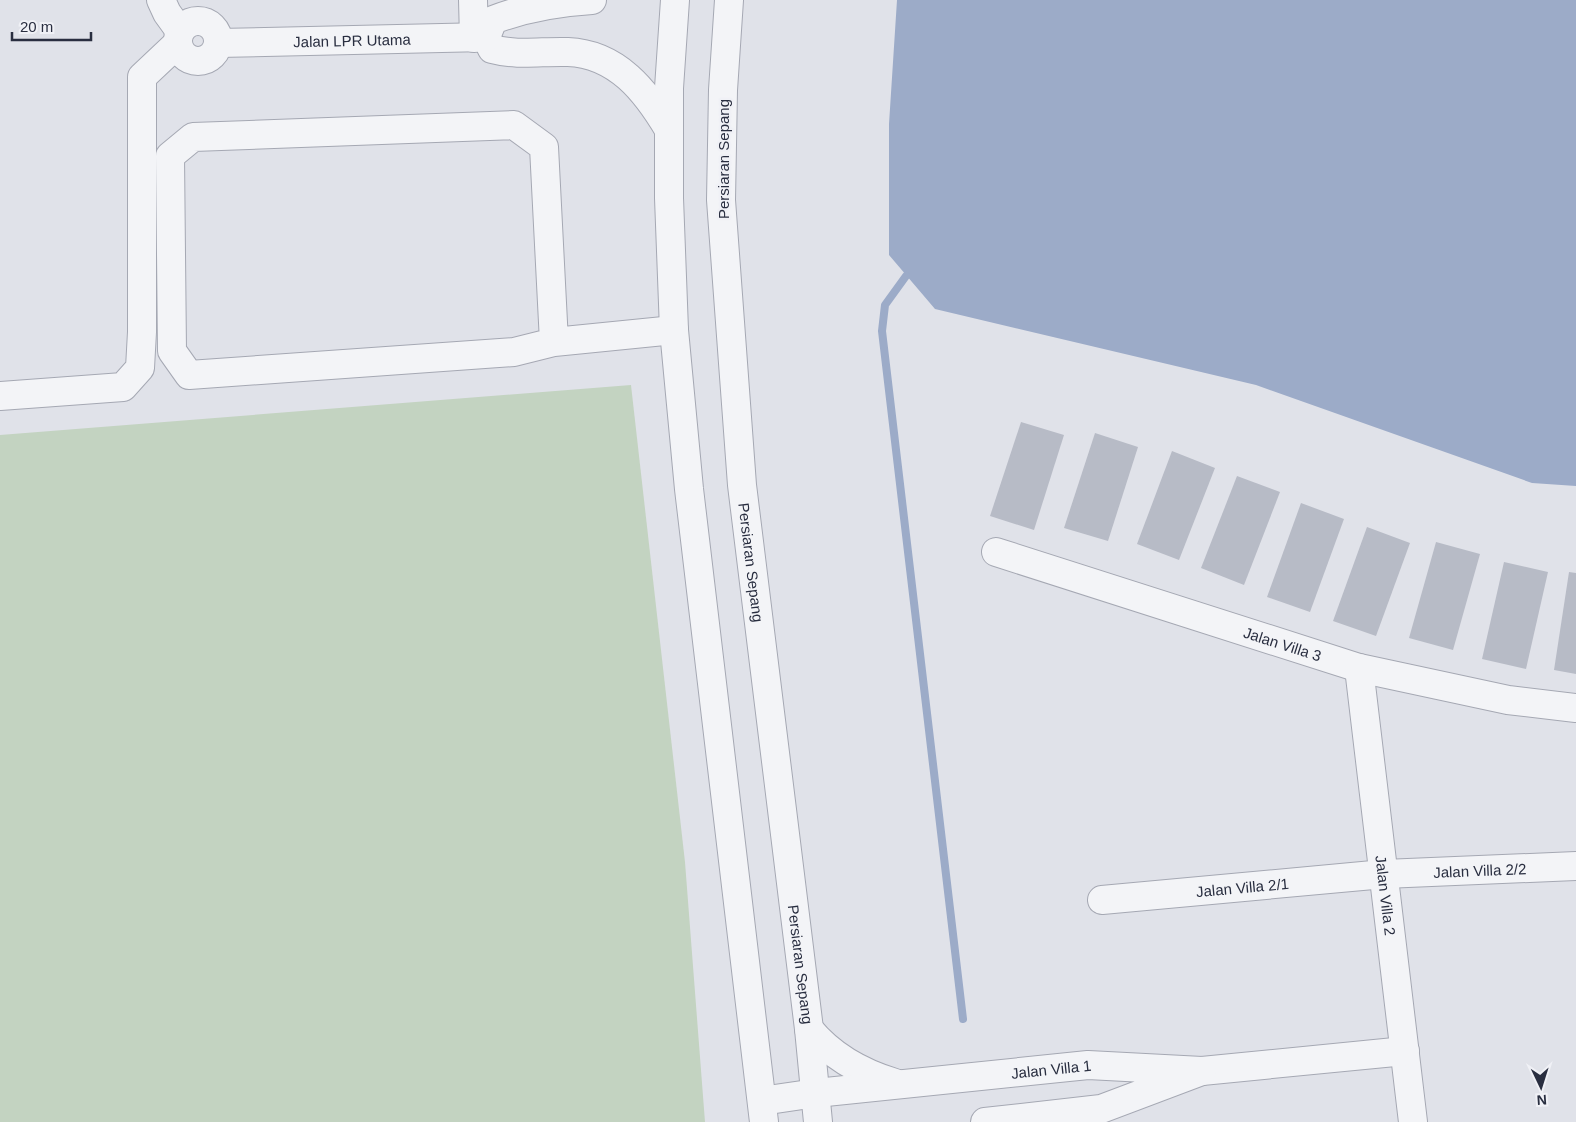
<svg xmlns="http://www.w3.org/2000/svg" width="1576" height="1122" font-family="Arial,sans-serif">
	<rect width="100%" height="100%" fill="#e0e2e9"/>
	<path fill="#c3d3c1" d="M631,385L685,862L705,1122H0V435Z"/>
	<path fill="#9cabc8" d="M897,0H1576V486L1532,483L1256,385L935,309L889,255V124Z"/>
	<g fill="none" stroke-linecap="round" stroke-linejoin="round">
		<path stroke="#9cabc8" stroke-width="8" d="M906,276L885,305L882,331L963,1019"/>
	</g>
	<g fill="#b7bbc6">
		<path d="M1021,422L1064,435L1034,530L990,516Z"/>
		<path d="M1095,433L1138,447L1108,541L1064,528Z"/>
		<path d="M1172,451L1215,468L1179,560L1137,544Z"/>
		<path d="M1237,476L1280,492L1244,585L1201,568Z"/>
		<path d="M1301,503L1344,519L1310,612L1267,597Z"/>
		<path d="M1367,527L1410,543L1376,636L1333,621Z"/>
		<path d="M1436,542L1480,554L1453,650L1409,638Z"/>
		<path d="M1504,562L1548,572L1526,669L1482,659Z"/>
		<path d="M1569,572L1576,573V674L1554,670Z"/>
	</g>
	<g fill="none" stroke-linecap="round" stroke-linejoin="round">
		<defs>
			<g id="minor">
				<path d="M161,0L167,13L180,31"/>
				<path d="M473,0L474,38"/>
				<path d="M675,0L669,88V198L674,330L689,489L764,1122"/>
				<path id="s1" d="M729,0L723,90L721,200L742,485L809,1029L818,1122"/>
				<circle cx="198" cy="41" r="20"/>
				<path d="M486,37L492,49C518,56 542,51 568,52C617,54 646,91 669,130"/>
				<path d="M486,37L493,20C524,8 559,2 592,0"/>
				<path id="s2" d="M218,43L486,37"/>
				<path d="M554,342L544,147L514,125L193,137L170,156L172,351L189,375L514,352L554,342L674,330"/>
				<path d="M0,396L123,387L140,368L142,332V77L177,44"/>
				<path id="s3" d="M996,552L1359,668L1508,700L1576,708"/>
				<path id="s4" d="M1359,668L1413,1122"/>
				<path id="s5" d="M1102,900L1384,874L1576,866"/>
				<path d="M809,1029C831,1056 862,1073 895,1083"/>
				<path d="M1202,1071L1405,1051"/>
				<path id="s6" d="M762,1101L816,1093L1088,1065L1202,1071L1101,1109L985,1122"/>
			</g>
		</defs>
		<use href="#minor" stroke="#a5a8b3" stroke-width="30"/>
		<use href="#minor" stroke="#f3f4f7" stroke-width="28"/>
	</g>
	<g text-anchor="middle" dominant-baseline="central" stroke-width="5" stroke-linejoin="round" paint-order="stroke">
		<g font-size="15" fill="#292e40" stroke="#f0f1f6">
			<text stroke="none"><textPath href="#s2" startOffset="134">Jalan LPR Utama</textPath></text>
			<text transform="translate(723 159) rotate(-90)">Persiaran Sepang</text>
			<text stroke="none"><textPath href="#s1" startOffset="564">Persiaran Sepang</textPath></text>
			<text stroke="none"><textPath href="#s3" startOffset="301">Jalan Villa 3</textPath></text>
			<text stroke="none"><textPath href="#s5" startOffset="379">Jalan Villa 2/2</textPath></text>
			<text stroke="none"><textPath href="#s5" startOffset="141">Jalan Villa 2/1</textPath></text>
			<text stroke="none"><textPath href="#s4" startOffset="229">Jalan Villa 2</textPath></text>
			<text stroke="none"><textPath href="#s1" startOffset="969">Persiaran Sepang</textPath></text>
			<text stroke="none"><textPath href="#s6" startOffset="291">Jalan Villa 1</textPath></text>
		</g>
	</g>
	<g transform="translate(1541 1087) rotate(176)" stroke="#f0f1f6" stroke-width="4" paint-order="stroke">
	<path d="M0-4L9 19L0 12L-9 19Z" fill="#292e40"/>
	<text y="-8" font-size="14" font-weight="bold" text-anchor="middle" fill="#292e40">N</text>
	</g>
	<path d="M12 32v8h79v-8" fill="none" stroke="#292e40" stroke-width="2.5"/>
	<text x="20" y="32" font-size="15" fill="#292e40" stroke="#f0f1f6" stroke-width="4" paint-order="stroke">20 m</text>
</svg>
